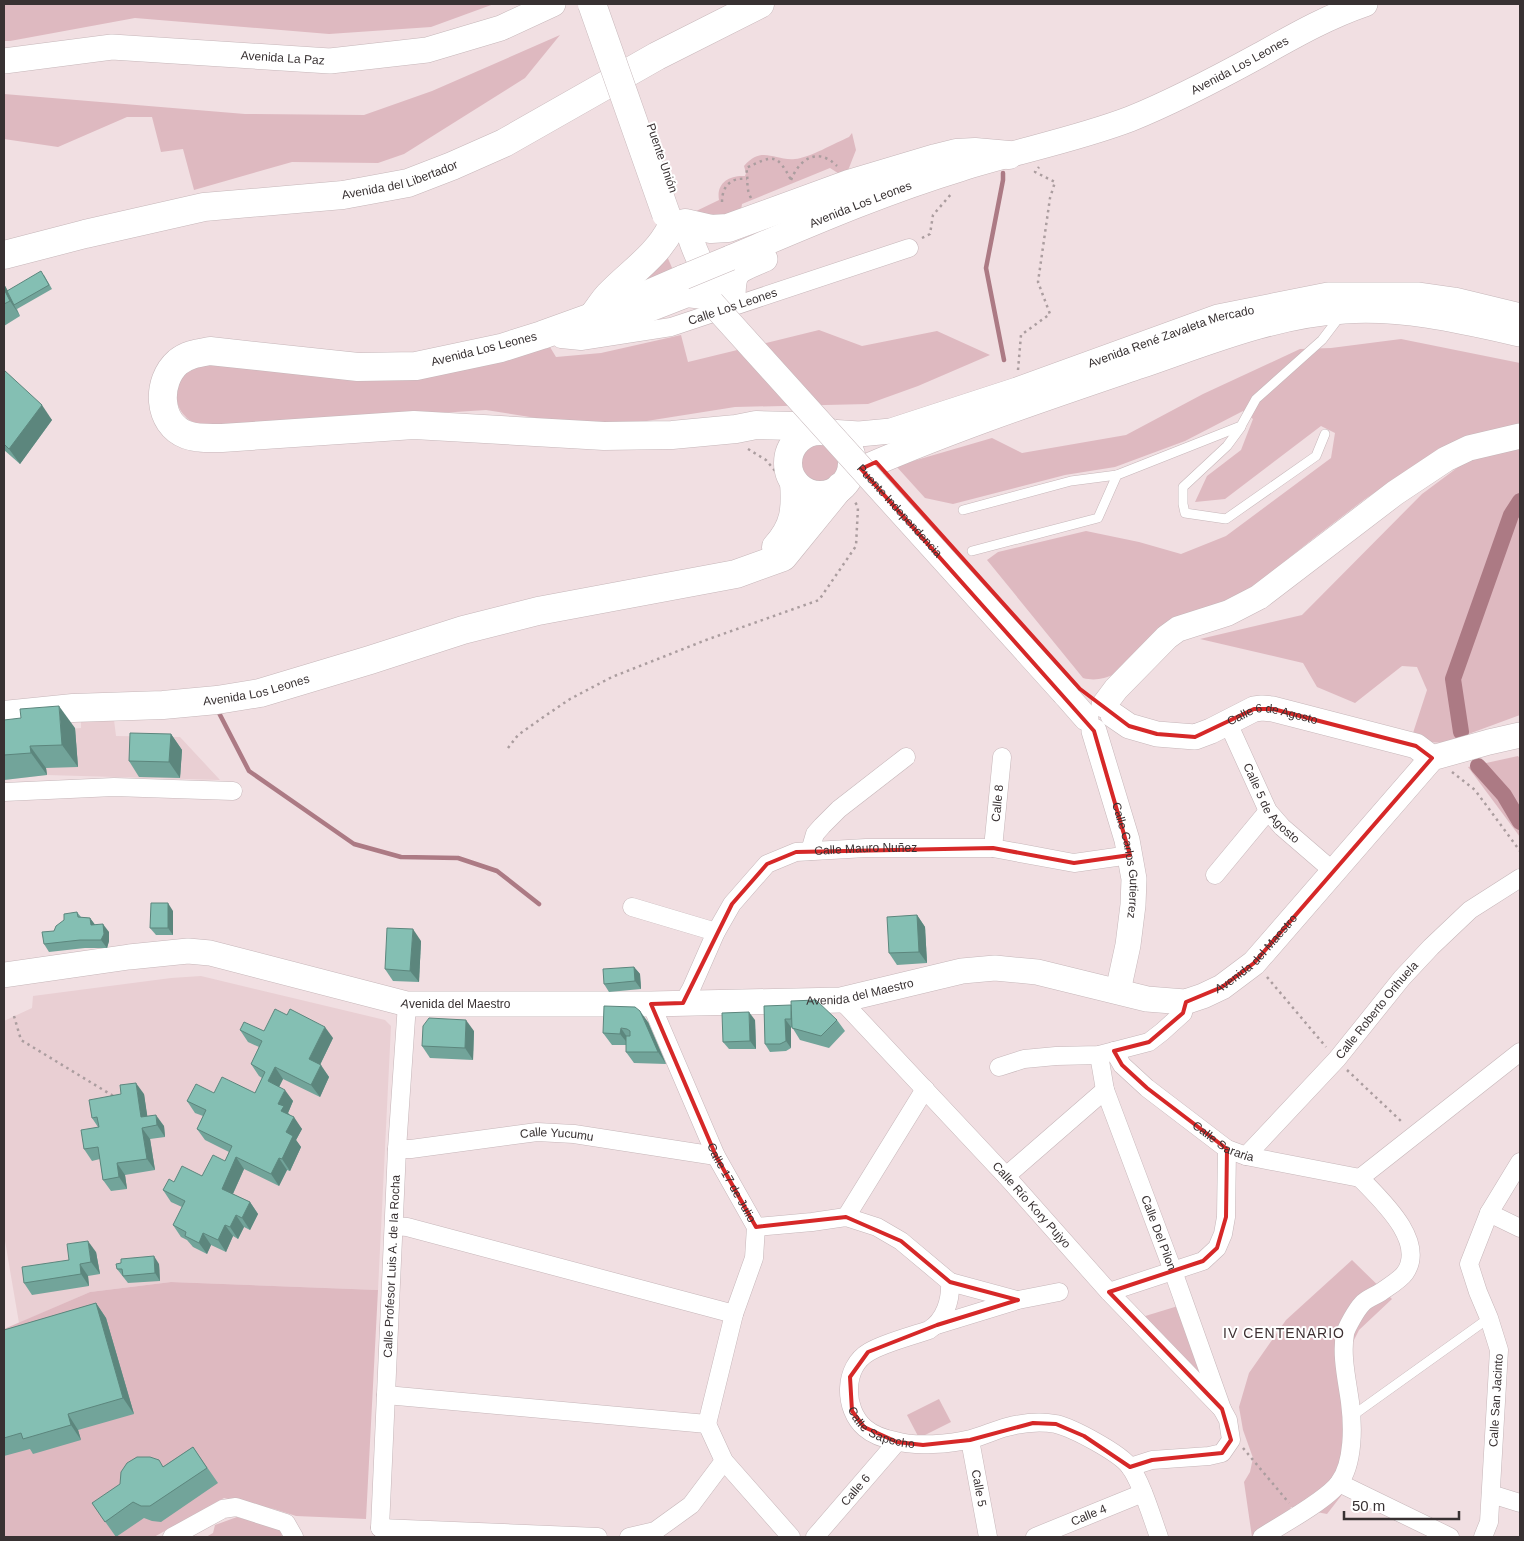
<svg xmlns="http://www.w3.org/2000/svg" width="1524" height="1541" font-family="Helvetica,sans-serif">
	<rect width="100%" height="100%" fill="#f1dfe2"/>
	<g fill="#e9cfd3">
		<path d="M114,720L116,736L180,737L220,780L47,775L4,780L36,732L81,728V721Z"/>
		<path d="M201,976L385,1020L391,1026L378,1290L171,1282L90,1292L19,1323L4,1235V1021L32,1008L33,996L171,978Z"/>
	</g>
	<g fill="#deb9c0">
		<path d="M4,4H494L431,27L329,34L135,18L10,41H4Z"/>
		<path d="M560,35L525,78L404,154L378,163L292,162L194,190L183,149L161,152L152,117H127L58,147L4,139V94L245,114L364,115L432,91Z"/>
		<path d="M852,133L856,150L847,173L841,175L830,168L742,204L740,216L718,224L690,214L719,200C716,183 729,175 745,176L746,173L744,166C762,145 774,161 795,159C809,158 835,143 849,137Z"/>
		<path d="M666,254L673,270L616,297Z"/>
		<path d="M819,330L862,346L937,331L990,355L918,386L868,404L735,407L634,423L573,424L486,410L209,428C200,425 191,423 185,416C170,401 175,375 193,365C197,363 204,363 209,362L382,381L387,379L422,377L550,347L556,357L601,353L681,335L688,362Z"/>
		<path d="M1401,339L1520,363V428L1438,452L1365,499L1314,538L1258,583L1223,603L1115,674C1104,679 1094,681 1083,678L987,560L998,552L1086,531L1139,542L1181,554L1226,536L1331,458L1335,433L1321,426L1225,499L1195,502L1207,476L1241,450L1253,419L1243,411L1185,441L1115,467L1065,475L953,504L925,498L896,466L992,438L1022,453L1126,435L1203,394L1300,349L1331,348Z"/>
		<path d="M819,439L842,462C836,496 792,488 798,459C800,446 808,442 819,439Z"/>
		<path d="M1520,449V715L1444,743L1430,742L1412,736L1427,690L1417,667L1402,666L1355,703L1317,687L1303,663L1200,639L1302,615L1422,494L1465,462L1507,450Z"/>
		<path d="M1518,756L1520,759V837L1468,767Z"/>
		<path d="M1352,1260L1392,1299L1359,1330L1349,1350L1350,1476L1341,1496L1327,1514L1291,1507L1276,1537H1252L1244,1482L1250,1472L1253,1458L1243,1430L1239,1407L1249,1373L1286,1320Z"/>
		<path d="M171,1282L378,1290L366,1519L296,1516L274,1509L224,1498L154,1537H4V1329L90,1292Z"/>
		<path d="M1178,1306L1209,1386L1142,1317Z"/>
		<path d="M939,1399L951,1422L919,1438L907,1415Z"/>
		<path d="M237,1517L281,1530L282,1537H206L213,1533L215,1525Z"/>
	</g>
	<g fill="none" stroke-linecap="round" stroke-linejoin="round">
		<g stroke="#ac7a84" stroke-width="4.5">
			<path d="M1003,173V180L986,268L1004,360"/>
			<path d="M218,711L249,771L354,844L401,857L458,858L497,871L539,904"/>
		</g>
		<g stroke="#ac7a84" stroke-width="16">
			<path d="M1461,732L1453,679L1511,515L1520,501"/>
			<path d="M1478,766L1504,795L1520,822"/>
		</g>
		<defs>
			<g id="lane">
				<path d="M1241,427L1227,446L1183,487V504L1185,513L1226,519L1316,456L1325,434"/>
				<path d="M963,510L1071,481L1117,475"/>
				<path d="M972,551L1098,518L1117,475L1241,426L1256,399L1322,340L1341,315"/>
				<path d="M1352,1416L1489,1318"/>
			</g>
			<g id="street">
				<path id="s1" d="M557,330L561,339L581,341L671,327L909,248"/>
				<path id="s2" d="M1228,723L1268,811L1282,827L1333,871"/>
				<path d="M4,792L114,787L233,791"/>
				<path id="s3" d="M993,848L1002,757"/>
				<path d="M810,851L815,834L822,826L839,809L906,757"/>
				<path d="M1215,875L1268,811"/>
				<path d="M632,907L716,932"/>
				<path id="s4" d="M841,1000L1006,1176L1109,1292L1222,1409"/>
				<path id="s5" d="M683,1003L691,989L716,932L732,904L767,864L796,852L866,848H993L1074,863L1130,855"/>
				<path id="s6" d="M651,1004L716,1156L756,1227L754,1258L734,1314L707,1424"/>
				<path id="s7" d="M1114,1051L1122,1065L1147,1088L1227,1149L1246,1156L1360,1178"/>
				<path id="s8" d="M1099,1055L1105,1090L1173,1271L1222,1409L1228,1420L1231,1440L1222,1453L1209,1456L1152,1460L1130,1467"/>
				<path d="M999,1067L1024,1059L1056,1056L1099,1055L1149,1042L1162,1032L1183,1013L1185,1002"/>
				<path id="s9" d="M397,1149H411L537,1132L574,1134L716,1156"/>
				<path id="s10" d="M1246,1156L1337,1059L1402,978L1431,947L1470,910L1520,878"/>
				<path d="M1006,1176L1105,1090"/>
				<path d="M1360,1178L1520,1052"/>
				<path d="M1489,1213L1520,1228"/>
				<path d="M846,1217L925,1089"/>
				<path d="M394,1226L407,1227L734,1314"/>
				<path id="s11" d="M756,1227L812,1222L846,1217L877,1227L901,1241L950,1282C951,1300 945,1320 929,1330C912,1336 884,1343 869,1352C843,1367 843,1409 865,1428C873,1435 885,1439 896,1441C915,1447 951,1444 971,1439C983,1436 995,1430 1007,1427C1022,1423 1040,1421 1056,1424C1073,1428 1120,1453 1130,1467C1142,1483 1152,1518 1159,1537"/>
				<path d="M950,1282L1017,1300"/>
				<path d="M1109,1292L1203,1261L1217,1248L1223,1234L1226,1217L1227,1149"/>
				<path d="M937,1325L1018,1300L1059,1292"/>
				<path d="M386,1395L707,1424"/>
				<path d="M707,1424L724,1461L791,1537"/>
				<path id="s12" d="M970,1440L988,1537"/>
				<path d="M1339,1483L1450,1537"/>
				<path d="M1491,1494L1520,1503"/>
				<path id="s13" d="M380,1528L397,1149L407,1004"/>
				<path d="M380,1528L598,1537"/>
				<path d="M172,1537L223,1509L236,1507L286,1523L294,1537"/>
				<path d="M629,1537L655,1531L691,1505L724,1461"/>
				<path id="s14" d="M815,1537L897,1442"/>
				<path id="s15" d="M1035,1537L1143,1493"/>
				<path d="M1262,1537C1281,1525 1327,1500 1339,1483C1354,1463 1353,1425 1350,1402C1347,1380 1341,1355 1345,1334C1346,1328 1357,1309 1362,1304C1366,1299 1375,1296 1381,1292C1388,1287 1400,1280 1405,1273C1427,1241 1380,1199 1360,1178"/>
				<path id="s16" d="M1483,1537L1489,1522L1499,1350L1489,1318L1478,1292L1469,1264L1489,1213L1520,1162"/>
			</g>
			<g id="secondary">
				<path id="s17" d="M4,61L112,47L330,61L427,50L501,28L553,4"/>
				<path d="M685,223C691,238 695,255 704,268C712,281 722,291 733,302"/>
				<path id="s18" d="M730,258C806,226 881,193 960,169C1016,151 1075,140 1130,119C1175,101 1218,78 1260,55C1294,36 1327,17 1365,4"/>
				<path d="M733,302C733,268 736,272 765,259"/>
				<path d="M594,316L684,277"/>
				<path id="s19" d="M829,432L859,434L891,431L1017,390L1218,317L1328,295H1419L1454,300L1520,316"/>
				<path d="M850,474C944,432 1043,399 1140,366C1207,343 1274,315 1345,311C1404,307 1462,321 1520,334"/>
				<path d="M1065,694L1086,718"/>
				<path d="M1104,705L1116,689L1167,637L1178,629L1228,613L1259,597L1395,493L1446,459L1469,448L1520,436"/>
				<path id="s20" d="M1113,715L1129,726L1157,734L1195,737L1211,731L1254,709L1262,708L1273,709L1416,746L1432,758"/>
				<path id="s21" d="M1094,731L1127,840L1134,879L1133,905L1128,945L1118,991"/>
				<path id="s22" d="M4,975L129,957L188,951L210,953L407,1004H651L841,1000L962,971L995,968L1037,972L1147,999L1185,1002L1203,996L1222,987L1254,963L1432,758L1489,742L1520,735"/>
			</g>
			<g id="primary">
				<path id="s23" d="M4,255L85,234L204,207L343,195L408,183L452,166L504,143L657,56L760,4"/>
				<path d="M704,295L687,293L628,316L592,317L542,335L501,348L416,366L358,367L210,351C199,353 188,354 178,362C156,381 157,424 187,435C198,439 210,438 222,438L414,425L604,436L672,435L736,429L756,425L795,426L811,431"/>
				<path d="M592,317C598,310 603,301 609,295C630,273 657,256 671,228L685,223L711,229L728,228L849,184L936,158L956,153L975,152L1009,155"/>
				<circle cx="820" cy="463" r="32"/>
				<path d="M776,547C795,526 796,509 794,482"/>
				<path id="s24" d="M4,715L73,708L163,705L217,700L260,693L370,660L463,630L538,611L736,574L783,557L840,487"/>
			</g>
		</defs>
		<use href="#lane" stroke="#c6b6b9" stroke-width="10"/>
		<use href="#street" stroke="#c6b6b9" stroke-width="19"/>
		<use href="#secondary" stroke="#c6b6b9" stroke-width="26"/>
		<use href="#primary" stroke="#c6b6b9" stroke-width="29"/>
		<g stroke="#ab9d9f" stroke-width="2.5" stroke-dasharray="2.5 4" stroke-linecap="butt">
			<path d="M791,180C800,158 818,147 837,166"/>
			<path d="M751,198C745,187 749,179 746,168C773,155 777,153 791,180"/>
			<path d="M722,202C722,186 731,177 747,179"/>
			<path d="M922,238L930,234L933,215L952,193"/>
			<path d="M1018,370L1021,335L1050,314L1038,282L1050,198L1055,182L1035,172L1039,167"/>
			<path d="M748,449L766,460L776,472"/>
			<path d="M508,748L518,735L542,718L570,699L612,677L706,640L819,600L856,546L858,507L855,502"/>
			<path d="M1452,772L1475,790L1520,851"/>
			<path d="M1267,977L1326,1047"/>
			<path d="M14,1016L21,1040L115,1097"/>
			<path d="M1347,1070L1403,1123"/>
			<path d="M1243,1448L1289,1503"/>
		</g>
		<use href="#lane" stroke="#fff" stroke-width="9"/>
		<use href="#street" stroke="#fff" stroke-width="18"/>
		<use href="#secondary" stroke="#fff" stroke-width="25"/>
		<use href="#primary" stroke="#fff" stroke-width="28"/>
		<defs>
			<g id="secondary-bridge">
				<path d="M684,277L730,258"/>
				<path id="s25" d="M712,303L1065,694"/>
			</g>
			<path id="primary-bridge" d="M592,4L666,214"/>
		</defs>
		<use href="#secondary-bridge" stroke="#c6b6b9" stroke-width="26" stroke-linecap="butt"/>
		<use href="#primary-bridge" stroke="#c6b6b9" stroke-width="29" stroke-linecap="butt"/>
		<use href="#secondary-bridge" stroke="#fff" stroke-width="25"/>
		<use href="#primary-bridge" stroke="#fff" stroke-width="28"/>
	</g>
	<g fill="#72a49a">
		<path d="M44,275L52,289L17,309L20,316L4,326V284L8,291Z"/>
		<path d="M4,370L52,420L20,464L4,450Z"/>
		<path d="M4,720L75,728L78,767L46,768L47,775L4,780Z"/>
		<path d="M171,734L182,750L180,778L139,777L129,761Z"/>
		<path d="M173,911V935H156L150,928Z"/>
		<path d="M77,912L81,917L90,918L95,925L109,932V941L107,948H85L49,952L44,944L54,931Z"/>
		<path d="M917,915L925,927L927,963L897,965L889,953Z"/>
		<path d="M421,941L419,982L393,981L385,969Z"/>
		<path d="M634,967L640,974L641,989L609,992L604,984Z"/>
		<path d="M764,1006L837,1020L845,1031L829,1048L800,1040L792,1027H791V1048L786,1051L770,1052L765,1044Z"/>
		<path d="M755,1020L756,1049H729L723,1042Z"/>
		<path d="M648,1022L666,1064L634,1063L626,1052V1045H612L603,1033Z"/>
		<path d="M240,1030L264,1031L333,1038L320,1065L329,1077L320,1097L283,1079L279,1087L293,1101L288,1113L302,1129L296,1140L301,1147L290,1171L287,1170L279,1186L244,1169L233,1194L250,1202L258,1214L250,1230L244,1227L238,1239L233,1236L226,1252L211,1245L207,1254L193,1247L187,1240L181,1237L173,1225L182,1207L171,1202L163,1190L174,1182L202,1176L225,1161L229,1152L205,1140L197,1129L203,1116L195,1113L187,1101L214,1093H255L262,1078L259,1076L251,1064L259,1047L248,1042Z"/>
		<path d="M474,1031L473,1060L430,1058L422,1046Z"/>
		<path d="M144,1094L147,1116L164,1126L165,1137L150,1139L155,1170L125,1175L127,1189L111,1191L103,1180L100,1159L92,1161L84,1149L98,1127L92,1118Z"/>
		<path d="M96,1252L100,1274L88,1276L89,1286L32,1295L24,1283L69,1260Z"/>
		<path d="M159,1264L160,1281L128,1283L117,1269Z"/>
		<path d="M96,1303L106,1318L134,1414L78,1430L81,1440L33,1454L30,1449L4,1456V1330Z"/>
		<path d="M193,1447L218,1483L161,1522L152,1521L144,1518L116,1537L92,1503L164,1466Z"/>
	</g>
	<g fill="#5c867d">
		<path d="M4,284L15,305H14L20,316L10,301L4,289Z"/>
		<path d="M42,405L52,420L20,464L9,449Z"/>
		<path d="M59,706L75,728L78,767L62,745Z"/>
		<path d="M171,734L182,750L180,778L169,762Z"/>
		<path d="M30,746L46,768L47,775L31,753Z"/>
		<path d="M168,903L173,911V935L168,928Z"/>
		<path d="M917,915L925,927L927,963L919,952Z"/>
		<path d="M90,918L96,926L91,925Z"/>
		<path d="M103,924L109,932V941L107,948L101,940Z"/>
		<path d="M413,929L421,941L419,982L410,971Z"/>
		<path d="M634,967L640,974L641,989L635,981Z"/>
		<path d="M640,1011L648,1022L666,1064L658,1052Z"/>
		<path d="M749,1012L755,1020L756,1049L750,1041Z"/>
		<path d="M785,1019L791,1027V1048L786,1041Z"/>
		<path d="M466,1020L474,1031L473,1060L465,1048Z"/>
		<path d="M325,1027L333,1038L317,1071L309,1059Z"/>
		<path d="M621,1028L629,1040V1045L620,1034Z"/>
		<path d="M321,1065L329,1077L320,1097L311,1085Z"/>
		<path d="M275,1067L283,1079L276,1093L268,1081Z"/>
		<path d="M136,1083L144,1094L149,1127L141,1117Z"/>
		<path d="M285,1090L293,1101L288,1113L292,1118L281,1111L278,1104Z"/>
		<path d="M156,1115L164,1126L165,1137L157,1125Z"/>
		<path d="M294,1117L302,1129L296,1140L301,1147L290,1171L282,1159L286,1132Z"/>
		<path d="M142,1128L150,1139L155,1170L147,1159Z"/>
		<path d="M236,1157L244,1169L230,1200L222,1189Z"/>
		<path d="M279,1158L287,1170L279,1186L271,1174Z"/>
		<path d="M117,1163L125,1175L127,1189L119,1177Z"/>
		<path d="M250,1202L258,1214L250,1230L242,1218Z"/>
		<path d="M236,1215L244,1227L238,1239L230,1227Z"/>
		<path d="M225,1225L233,1236L226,1252L218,1240Z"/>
		<path d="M203,1233L211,1245L207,1254L199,1243Z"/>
		<path d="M88,1241L96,1252L100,1274L91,1262Z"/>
		<path d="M154,1256L159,1264L160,1281L155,1273Z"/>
		<path d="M80,1264L88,1276L89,1286L81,1274Z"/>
		<path d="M96,1303L106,1318L134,1414L123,1398Z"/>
		<path d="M68,1414L78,1430L81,1440L71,1425Z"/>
	</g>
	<g fill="#84bfb3" stroke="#5c867d">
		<path d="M41,271L49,285L14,305L7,291Z"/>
		<path d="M4,289L10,301L4,304Z"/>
		<path d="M4,370L42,405L9,449L4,444Z"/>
		<path d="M59,706L62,745L30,746L31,753L4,755V720L21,718L20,709Z"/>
		<path d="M130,733L171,734L169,762L129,761Z"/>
		<path d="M151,903H168V928H150Z"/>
		<path d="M77,912L78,917L90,918L91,925L103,924L104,934L101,940H80L44,944L42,932L54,931L56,926L64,920V914Z"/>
		<path d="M917,915L919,952L889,953L887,917Z"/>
		<path d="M387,928L413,929L410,971L385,969Z"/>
		<path d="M634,967L635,981L604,984L603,969Z"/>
		<path d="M816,1000L837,1020L821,1036L792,1028L791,1001Z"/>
		<path d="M791,1005V1019H785L786,1041L780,1044H765L764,1006Z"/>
		<path d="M604,1006L635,1007L640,1011L658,1052H626V1036H630V1031L627,1029L621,1028L620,1034L603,1033Z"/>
		<path d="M275,1009L287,1015L290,1009L325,1027L309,1059L321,1065L311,1085L275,1067L268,1081L285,1090L278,1104L284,1106L281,1111L294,1117L286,1132L293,1136L282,1159L279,1158L271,1174L236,1157L222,1189L250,1202L242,1218L236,1215L230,1227L225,1225L218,1240L203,1233L199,1243L185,1236L186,1232L173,1225L185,1201L163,1190L169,1179L174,1182L182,1166L202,1176L213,1155L225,1161L232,1146L197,1129L206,1110L187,1101L196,1084L214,1093L222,1077L255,1093L265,1072L251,1064L262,1041L240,1030L244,1022L264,1031Z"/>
		<path d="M749,1012L750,1041L723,1042L722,1013Z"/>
		<path d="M429,1018L466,1020L465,1048L422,1046L423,1026Z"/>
		<path d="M136,1083L141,1117L156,1115L157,1125L142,1128L147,1159L117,1163L119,1177L103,1180L98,1147L84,1149L81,1130L99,1127L97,1117L92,1118L89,1100L121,1094L120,1085Z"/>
		<path d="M88,1241L91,1262L80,1264L81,1274L24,1283L22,1267L69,1260L67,1244Z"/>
		<path d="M154,1256L155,1273L123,1276L122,1269H117L116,1264L121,1263V1259Z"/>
		<path d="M96,1303L123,1398L68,1414L71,1425L23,1439L21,1433L4,1438V1330Z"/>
		<path d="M193,1447L207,1468L150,1506H141L133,1502L105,1522L92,1503L120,1484L121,1472L127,1463L137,1457H150L159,1460L163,1467Z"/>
	</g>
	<path fill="none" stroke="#d62828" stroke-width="4" stroke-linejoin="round" d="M876,462L1080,689L1129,726L1157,734L1195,737L1254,709H1273L1416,746L1432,758L1254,963L1222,987L1186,1002L1183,1013L1149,1042L1114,1051L1122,1065L1147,1088L1227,1149L1226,1217L1217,1248L1203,1261L1109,1292L1222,1409L1231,1440L1222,1453L1152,1460L1130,1467L1084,1436L1056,1424L1033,1423L970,1440L923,1445L897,1442L864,1427L852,1411L850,1377L868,1352L937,1325L1018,1300L950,1282L901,1241L846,1217L756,1227L716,1156L651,1004L683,1003L732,904L767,864L796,852L993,848L1074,863L1130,855L1094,731L861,469Z"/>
	<g text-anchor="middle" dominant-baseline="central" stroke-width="4" stroke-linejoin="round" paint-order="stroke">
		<g font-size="12" fill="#383132" stroke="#fff">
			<text stroke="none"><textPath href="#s17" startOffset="280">Avenida La Paz</textPath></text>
			<text stroke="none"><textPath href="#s18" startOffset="546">Avenida Los Leones</textPath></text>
			<text transform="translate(662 158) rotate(71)">Puente Unión</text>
			<text stroke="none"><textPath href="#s23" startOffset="404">Avenida del Libertador</textPath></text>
			<text stroke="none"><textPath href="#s18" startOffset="141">Avenida Los Leones</textPath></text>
			<text stroke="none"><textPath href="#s1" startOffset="186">Calle Los Leones</textPath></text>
			<text stroke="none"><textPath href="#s19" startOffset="358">Avenida René Zavaleta Mercado</textPath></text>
			<text transform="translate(484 349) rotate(-14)">Avenida Los Leones</text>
			<text stroke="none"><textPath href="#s25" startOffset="280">Puente Independencia</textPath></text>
			<text stroke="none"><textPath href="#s24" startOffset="254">Avenida Los Leones</textPath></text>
			<text stroke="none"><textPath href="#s20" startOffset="170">Calle 6 de Agosto</textPath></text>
			<text stroke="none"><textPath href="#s2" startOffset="92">Calle 5 de Agosto</textPath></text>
			<text stroke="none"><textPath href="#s3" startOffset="45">Calle 8</textPath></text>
			<text stroke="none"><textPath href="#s5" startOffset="265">Calle Mauro Nuñez</textPath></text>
			<text stroke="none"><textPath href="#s21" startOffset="134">Calle Carlos Gutierrez</textPath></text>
			<text stroke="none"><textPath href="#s22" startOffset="1284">Avenida del Maestro</textPath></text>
			<text stroke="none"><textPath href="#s22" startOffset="865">Avenida del Maestro</textPath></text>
			<text stroke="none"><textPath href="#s22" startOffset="460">Avenida del Maestro</textPath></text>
			<text stroke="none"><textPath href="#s10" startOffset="196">Calle Roberto Orihuela</textPath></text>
			<text stroke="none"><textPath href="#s9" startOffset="161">Calle Yucumu</textPath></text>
			<text stroke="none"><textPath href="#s7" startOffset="144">Calle Sararia</textPath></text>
			<text stroke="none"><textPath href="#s6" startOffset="196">Calle 17 de Julio</textPath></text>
			<text stroke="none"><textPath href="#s4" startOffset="280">Calle Río Kory Pujyo</textPath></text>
			<text stroke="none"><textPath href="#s8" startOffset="188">Calle Del Pilon</textPath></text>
			<text stroke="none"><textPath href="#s13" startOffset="262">Calle Profesor Luis A. de la Rocha</textPath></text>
			<text stroke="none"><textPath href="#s16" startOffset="138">Calle San Jacinto</textPath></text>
			<text stroke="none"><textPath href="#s11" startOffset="435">Calle Sapecho</textPath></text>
			<text stroke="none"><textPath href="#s12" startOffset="49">Calle 5</textPath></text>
			<text stroke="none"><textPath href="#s14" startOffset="62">Calle 6</textPath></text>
			<text stroke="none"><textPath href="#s15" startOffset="58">Calle 4</textPath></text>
		</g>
		<g font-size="14" letter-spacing="1" fill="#3d3032" stroke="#fff">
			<text x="1284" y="1333">IV CENTENARIO</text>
		</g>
	</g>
	<rect width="1524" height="1541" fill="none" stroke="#383132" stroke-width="10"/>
	<path d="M1344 1511v8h115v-8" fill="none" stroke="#383132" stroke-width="2.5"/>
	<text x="1352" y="1511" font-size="15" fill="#383132" stroke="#ffffff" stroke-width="4" paint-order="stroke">50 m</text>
</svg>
